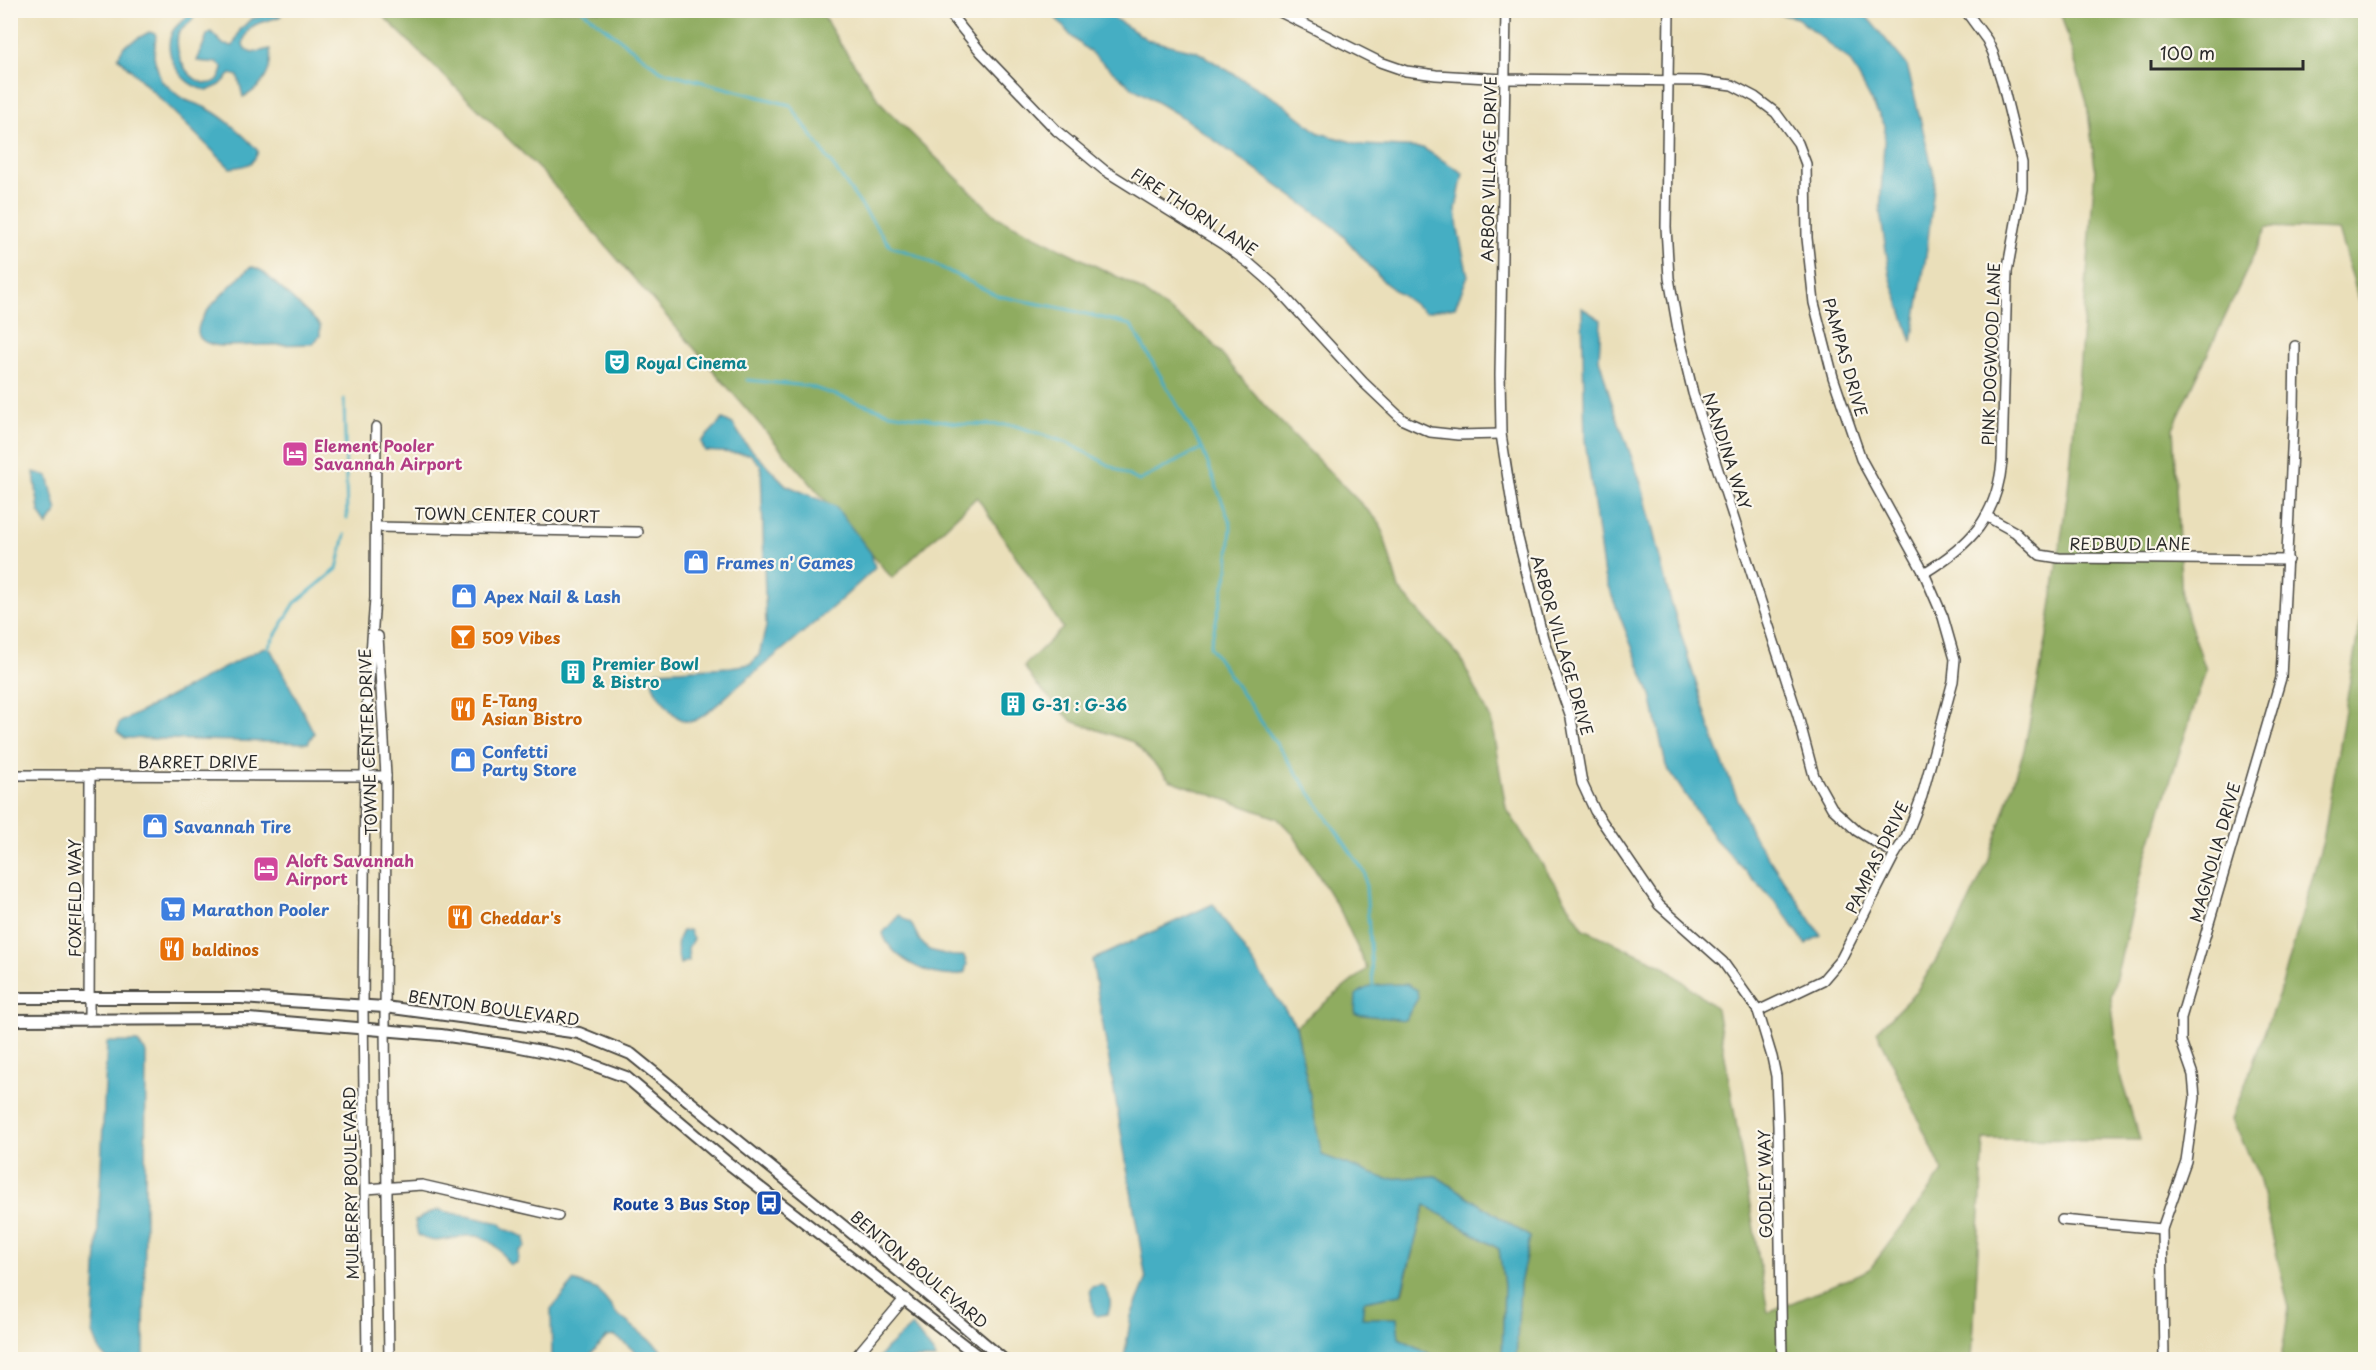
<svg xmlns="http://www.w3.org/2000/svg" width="2376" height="1370" font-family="'Playpen Sans',sans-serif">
	<rect width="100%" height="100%" fill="#fbf7ec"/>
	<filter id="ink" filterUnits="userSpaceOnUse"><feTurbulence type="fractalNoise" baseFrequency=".0167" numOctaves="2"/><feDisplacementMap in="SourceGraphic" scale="12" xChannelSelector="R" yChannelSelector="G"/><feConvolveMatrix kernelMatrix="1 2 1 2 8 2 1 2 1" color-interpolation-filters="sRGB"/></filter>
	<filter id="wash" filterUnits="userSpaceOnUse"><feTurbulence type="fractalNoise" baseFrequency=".008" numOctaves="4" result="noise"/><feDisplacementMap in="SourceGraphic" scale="24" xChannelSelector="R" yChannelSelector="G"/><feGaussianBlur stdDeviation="1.35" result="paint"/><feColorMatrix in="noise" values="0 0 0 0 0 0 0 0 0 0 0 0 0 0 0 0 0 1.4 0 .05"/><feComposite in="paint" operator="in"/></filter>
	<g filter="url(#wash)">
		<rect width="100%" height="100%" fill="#eadfba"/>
		<g fill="#8fac60" stroke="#5d6c46" stroke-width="1.5">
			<path d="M378,11H820L841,45L884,107L997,217L1132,284L1208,338L1264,405L1380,523L1399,589L1460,657L1491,720L1506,808L1584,929L1662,965L1717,1009L1768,1313L1869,1270L1943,1172L1877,1031L1916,992L1956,928L1988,862L2024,750L2047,636L2068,490L2083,328L2095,168L2087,103L2060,11H2365V319L2338,230L2267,227L2173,428L2182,600L2206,670L2144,863L2111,998L2121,1079L2140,1140L1984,1139L1972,1359H1516L1520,1284L1530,1237L1436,1176L1386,1179L1321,1155L1296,1026L1367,969L1341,912L1293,834L1277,818L1170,780L1133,742L1072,721L1035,683L1024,666L1063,628L977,497L892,578L544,174Z"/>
			<path d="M2365,591V1359H2281L2289,1308L2259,1177L2232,1119L2282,985L2323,841Z"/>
			<path d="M1425,1204L1499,1249L1504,1285L1502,1359H1436L1434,1356L1362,1319L1364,1301L1402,1293Z"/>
		</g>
		<g fill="#45aec3" stroke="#386c77" stroke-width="1.5">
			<path d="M190,11H196C194,23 186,24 178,33C171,77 218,101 223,68L217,63L197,61L207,35L211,32L224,45L233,46L240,30L251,19L278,12L281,16C262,24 248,20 243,44L245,49L252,53L270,49C273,71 263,88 243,97L238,76L231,74L220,85L209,90C184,90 161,55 172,32C177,23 187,20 190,11Z"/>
			<path d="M1050,11H1103L1148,40L1196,51L1283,104L1319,133L1363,145L1423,148L1463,173L1456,209L1458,230L1468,276L1455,307L1425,312L1385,283L1336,228L1182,117L1133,88L1071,36Z"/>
			<path d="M1764,11H1865L1867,17L1907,65L1935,179L1926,256L1912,342L1890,276L1880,212L1885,126L1850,61L1797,18Z"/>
			<path d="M11,21L17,31L18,41L13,54L14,79L11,85Z"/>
			<path d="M149,32L156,34L154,57L161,81C170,86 173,93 182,98C190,103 200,104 208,109C224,117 246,137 258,151C254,166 244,166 230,168L118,57L124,46Z"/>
			<path d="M253,267L262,271L316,321L320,326V336L313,344L221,346C161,340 236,283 249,268Z"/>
			<path d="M1582,308L1601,320L1599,359L1613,406L1642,486L1668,592L1714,741L1752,834L1821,935L1806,944L1778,905L1715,839L1666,766L1651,695L1604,576L1585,440Z"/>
			<path d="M723,419L733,424L745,443L786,485L835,506L871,553L875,568C831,611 783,649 736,688C726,696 705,718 693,721C681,724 670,711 664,702C657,694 650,685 653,674L658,671L730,667L751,664L759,655L766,627L761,466L750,454L705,451L701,442Z"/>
			<path d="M34,472L48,476L57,511L47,525L39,511Z"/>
			<path d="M264,647L271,650L314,733L308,743L125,738L117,732L119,723Z"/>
			<path d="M1213,904L1296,1026L1322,1155L1386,1179L1436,1176L1530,1237L1520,1284L1516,1359H1502L1504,1285L1499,1249L1425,1205L1401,1294L1364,1301L1362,1318H1397L1399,1338L1434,1356L1436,1359H1124L1131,1316L1146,1280L1092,960Z"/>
			<path d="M899,915L911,923L920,941L929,950C943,953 947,957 964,956L967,964L965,972C941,985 889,959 883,933Z"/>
			<path d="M689,930L693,939L688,948L689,961L680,964C677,952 675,942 682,931Z"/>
			<path d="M1407,984L1417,990L1418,998L1405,1020L1355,1014L1356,995C1370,982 1389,985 1407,984Z"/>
			<path d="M107,1042H137L146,1052L144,1359H107L100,1351L93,1333Z"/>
			<path d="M438,1210L500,1223L505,1229L525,1237V1247L519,1251L517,1262L511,1265L508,1263C478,1209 447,1256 418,1235L415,1221L429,1213Z"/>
			<path d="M574,1281L598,1290L616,1313L673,1359H645L615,1336L607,1337L586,1359H552L551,1309Z"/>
			<path d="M1102,1285C1110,1291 1113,1305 1107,1314L1097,1316L1094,1314L1090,1290L1092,1287Z"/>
			<path d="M912,1326L934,1354L936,1359H878L886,1349Z"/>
		</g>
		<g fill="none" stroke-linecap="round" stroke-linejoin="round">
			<g stroke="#45aec3" stroke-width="3">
				<path d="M582,10L661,71L790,105L890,246L914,254L998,296L1066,309L1131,325L1202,448L1139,481L1068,443L1013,425L963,424L890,413L808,386L747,380"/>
				<path d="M344,399L347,518"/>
				<path d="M1202,448L1231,525L1228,569L1210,647L1365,873L1373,986"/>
				<path d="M267,649L295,603L337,569L345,535"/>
			</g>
		</g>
	</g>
	<g filter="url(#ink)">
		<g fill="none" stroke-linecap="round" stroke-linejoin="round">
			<defs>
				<g id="minor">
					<path d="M947,10L981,52L1057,131L1104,170L1224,245L1250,264L1273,284L1363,382L1403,420L1430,432L1458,435L1501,434"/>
					<path d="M1276,10L1380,62L1406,71L1436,75L1504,79L1700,81L1732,85L1755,97L1776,113L1798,143L1806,164L1807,238L1814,303L1833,377L1861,459L1924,573L1943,617L1955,659L1953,681L1922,796L1906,837L1895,854L1841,959L1823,980L1758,1011"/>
					<path d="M1506,10L1500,375L1501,434L1516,530L1543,638L1571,718L1582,783L1595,811L1659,905L1723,962L1758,1011L1772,1057L1776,1076L1778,1126L1782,1360"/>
					<path d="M1669,10L1666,227L1669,278L1679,335L1693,393L1798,716L1814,776L1832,808L1857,831L1895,854"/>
					<path d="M1986,516L2015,532L2040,555L2059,558L2288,560"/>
					<path d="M376,527L638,532"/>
					<path d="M1924,573C1970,545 1997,518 2002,461L2007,272L2022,189V163L2002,82L1993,53L1987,40L1965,10"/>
					<path d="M378,636L386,776L385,1029L389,1360"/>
					<path d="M10,775L386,776"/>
					<path d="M89,1020L90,776"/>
					<path d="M366,1189L422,1185L558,1216"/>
					<path d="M2062,1220L2162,1229"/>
					<path d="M367,1360L363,1006L365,775L366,722L375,598L376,427"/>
					<path d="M853,1360L905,1298"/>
					<path d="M2164,1360L2162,1229L2186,1161L2195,1098L2193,1075L2181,1041V1018L2281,678L2294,408L2295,346"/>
				</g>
				<g id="tertiary">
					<path d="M10,998H241L385,1007L579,1033L631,1054L911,1281L1004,1360"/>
					<path d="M10,1020L249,1019L441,1035L510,1045L571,1057L626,1077L728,1163L983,1360"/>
				</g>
			</defs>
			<use href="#minor" stroke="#484640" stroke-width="12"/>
			<use href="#tertiary" stroke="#484640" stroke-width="14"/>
			<use href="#minor" stroke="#fff" stroke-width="9"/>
			<use href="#tertiary" stroke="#fff" stroke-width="10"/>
		</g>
	</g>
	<defs>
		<symbol id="theatre-square" viewBox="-11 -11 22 22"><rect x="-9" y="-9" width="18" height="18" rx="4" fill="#0f9aa8" stroke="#fbf7ec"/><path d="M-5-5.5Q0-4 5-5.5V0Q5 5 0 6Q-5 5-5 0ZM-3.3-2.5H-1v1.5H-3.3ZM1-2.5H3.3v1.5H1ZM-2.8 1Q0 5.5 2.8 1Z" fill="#fff"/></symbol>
		<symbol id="hotel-square" viewBox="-11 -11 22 22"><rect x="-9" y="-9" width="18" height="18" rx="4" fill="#d1479c" stroke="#fbf7ec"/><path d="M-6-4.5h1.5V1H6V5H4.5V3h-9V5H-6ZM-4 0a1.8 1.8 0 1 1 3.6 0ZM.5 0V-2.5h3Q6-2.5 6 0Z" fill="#fff"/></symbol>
		<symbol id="shop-square" viewBox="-11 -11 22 22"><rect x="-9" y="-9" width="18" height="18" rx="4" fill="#3f7fe0" stroke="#fbf7ec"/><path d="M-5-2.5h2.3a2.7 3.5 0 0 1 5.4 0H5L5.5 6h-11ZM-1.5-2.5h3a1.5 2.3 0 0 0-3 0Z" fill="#fff"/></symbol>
		<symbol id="bar-square" viewBox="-11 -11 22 22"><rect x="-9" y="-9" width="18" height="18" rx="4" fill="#e8710a" stroke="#fbf7ec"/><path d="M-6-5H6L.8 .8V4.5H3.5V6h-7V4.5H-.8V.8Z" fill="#fff"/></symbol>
		<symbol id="building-square" viewBox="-11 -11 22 22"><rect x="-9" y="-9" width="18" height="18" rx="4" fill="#0f9aa8" stroke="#fbf7ec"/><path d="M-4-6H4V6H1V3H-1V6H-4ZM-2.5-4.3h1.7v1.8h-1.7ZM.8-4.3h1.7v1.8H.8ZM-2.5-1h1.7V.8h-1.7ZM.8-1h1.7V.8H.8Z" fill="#fff"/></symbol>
		<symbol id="restaurant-square" viewBox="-11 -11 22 22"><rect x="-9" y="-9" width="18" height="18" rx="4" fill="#e8710a" stroke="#fbf7ec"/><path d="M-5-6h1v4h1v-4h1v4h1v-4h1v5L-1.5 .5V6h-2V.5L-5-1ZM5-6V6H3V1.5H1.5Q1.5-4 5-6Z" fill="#fff"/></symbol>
		<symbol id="supermarket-square" viewBox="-11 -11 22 22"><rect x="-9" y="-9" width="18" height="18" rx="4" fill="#3f7fe0" stroke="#fbf7ec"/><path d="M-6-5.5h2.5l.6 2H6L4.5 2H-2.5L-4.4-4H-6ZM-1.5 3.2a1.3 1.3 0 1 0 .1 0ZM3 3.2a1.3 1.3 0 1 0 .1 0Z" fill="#fff"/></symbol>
		<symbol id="bus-square" viewBox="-11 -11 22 22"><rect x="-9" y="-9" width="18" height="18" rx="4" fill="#1a4fb4" stroke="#fbf7ec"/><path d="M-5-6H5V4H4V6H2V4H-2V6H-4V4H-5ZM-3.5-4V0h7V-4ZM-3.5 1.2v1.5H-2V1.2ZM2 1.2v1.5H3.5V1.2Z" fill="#fff"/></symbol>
	</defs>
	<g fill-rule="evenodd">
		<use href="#theatre-square" x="602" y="347" width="30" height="30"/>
		<use href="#hotel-square" x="280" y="439" width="30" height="30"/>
		<use href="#shop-square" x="681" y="547" width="30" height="30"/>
		<use href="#shop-square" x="449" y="581" width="30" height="30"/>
		<use href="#bar-square" x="448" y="622" width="30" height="30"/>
		<use href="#building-square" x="558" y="657" width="30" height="30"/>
		<use href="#building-square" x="998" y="689" width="30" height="30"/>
		<use href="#restaurant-square" x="448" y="694" width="30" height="30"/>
		<use href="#shop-square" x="448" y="745" width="30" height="30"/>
		<use href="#shop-square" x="140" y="811" width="30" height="30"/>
		<use href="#hotel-square" x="251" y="854" width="30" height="30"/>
		<use href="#supermarket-square" x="158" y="894" width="30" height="30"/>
		<use href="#restaurant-square" x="445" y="902" width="30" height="30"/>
		<use href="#restaurant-square" x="157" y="934" width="30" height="30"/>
		<use href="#bus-square" x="754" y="1188" width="30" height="30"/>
	</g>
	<g text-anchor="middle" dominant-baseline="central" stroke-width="4.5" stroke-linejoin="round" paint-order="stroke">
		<g font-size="16" fill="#2b2b2b" stroke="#fbf7ec">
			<text transform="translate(1488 169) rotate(-89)">ARBOR VILLAGE DRIVE</text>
			<text transform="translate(1195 211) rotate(33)">FIRE THORN LANE</text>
			<text transform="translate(1990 354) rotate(-88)">PINK DOGWOOD LANE</text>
			<text transform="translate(1846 357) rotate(74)">PAMPAS DRIVE</text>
			<text transform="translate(1728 451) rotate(72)">NANDINA WAY</text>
			<text transform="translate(507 514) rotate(1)">TOWN CENTER COURT</text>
			<text x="2130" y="543">REDBUD LANE</text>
			<text transform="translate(1563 645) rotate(74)">ARBOR VILLAGE DRIVE</text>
			<text transform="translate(367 742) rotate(-92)">TOWNE CENTER DRIVE</text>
			<text x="198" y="761">BARRET DRIVE</text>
			<text transform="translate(2214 852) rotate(-74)">MAGNOLIA DRIVE</text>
			<text transform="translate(1876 857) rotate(-64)">PAMPAS DRIVE</text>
			<text transform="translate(74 898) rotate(-90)">FOXFIELD WAY</text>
			<text transform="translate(494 1007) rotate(8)">BENTON BOULEVARD</text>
			<text transform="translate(350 1183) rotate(-91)">MULBERRY BOULEVARD</text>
			<text transform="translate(1764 1184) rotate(-91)">GODLEY WAY</text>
			<text transform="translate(920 1269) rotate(40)">BENTON BOULEVARD</text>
		</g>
		<g font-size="16" font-weight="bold" fill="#0d838f" stroke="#fbf7ec" text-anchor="start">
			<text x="636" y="362">Royal Cinema</text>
			<text x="592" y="663">Premier Bowl<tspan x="592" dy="18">&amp; Bistro</tspan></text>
			<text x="1032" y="704">G-31 : G-36</text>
		</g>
		<g font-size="16" font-weight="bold" fill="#b23c85" stroke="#fbf7ec" text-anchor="start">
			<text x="314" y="445">Element Pooler<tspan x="314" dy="18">Savannah Airport</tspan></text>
			<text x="286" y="860">Aloft Savannah<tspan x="286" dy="18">Airport</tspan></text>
		</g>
		<g font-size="16" font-weight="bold" fill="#366cbe" stroke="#fbf7ec" text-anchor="start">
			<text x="716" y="562">Frames n' Games</text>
			<text x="484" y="596">Apex Nail &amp; Lash</text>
			<text x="482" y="751">Confetti<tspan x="482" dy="18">Party Store</tspan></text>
			<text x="174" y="826">Savannah Tire</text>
			<text x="192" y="909">Marathon Pooler</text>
		</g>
		<g font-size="16" font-weight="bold" fill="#c56008" stroke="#fbf7ec" text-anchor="start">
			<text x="482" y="637">509 Vibes</text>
			<text x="482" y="700">E-Tang<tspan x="482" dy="18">Asian Bistro</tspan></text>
			<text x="480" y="917">Cheddar's</text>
			<text x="192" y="949">baldinos</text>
		</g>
		<g font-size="16" font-weight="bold" fill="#164399" stroke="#fbf7ec" text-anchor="end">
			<text x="750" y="1203">Route 3 Bus Stop</text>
		</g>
	</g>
	<rect width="2376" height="1370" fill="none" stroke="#fbf7ec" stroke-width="36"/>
	<path d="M2151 60v9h152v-9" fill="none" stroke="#2b2b2b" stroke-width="3"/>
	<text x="2160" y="60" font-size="18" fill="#2b2b2b" stroke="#fbf7ec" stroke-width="4.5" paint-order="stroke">100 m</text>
</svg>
